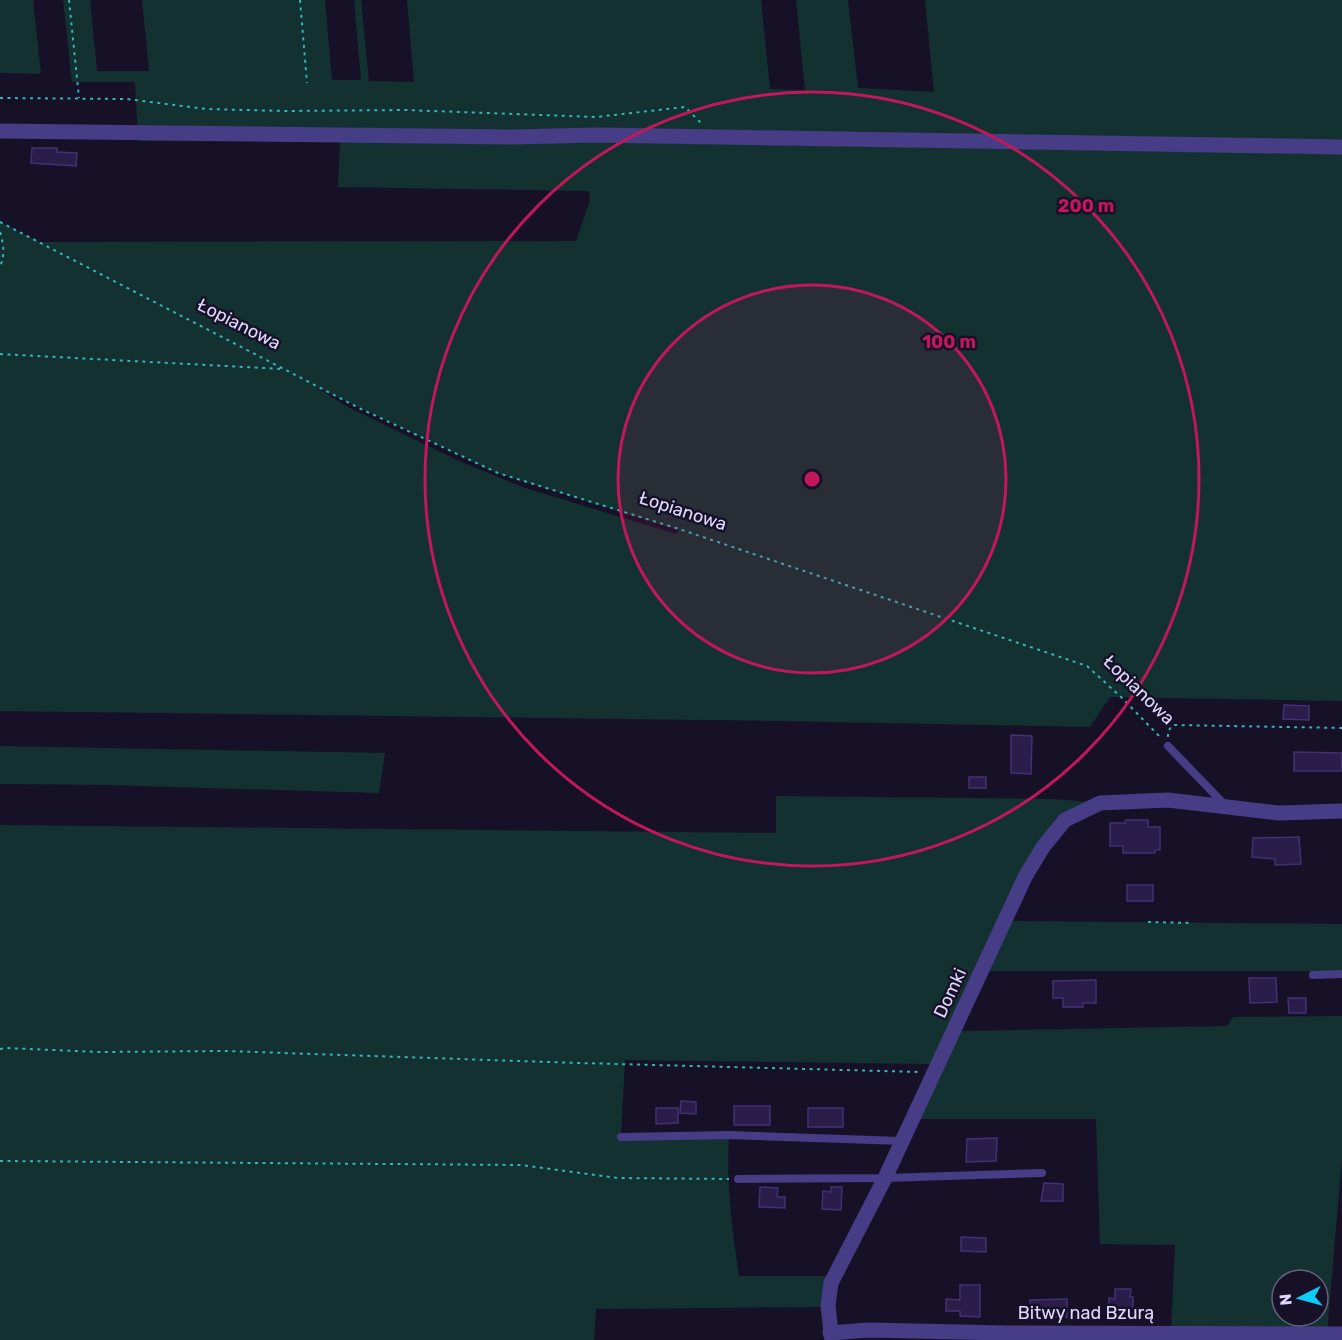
<svg xmlns="http://www.w3.org/2000/svg" width="1342" height="1340" font-family="Rubik,sans-serif">
	<rect width="100%" height="100%" fill="#171128"/>
	<g fill="#143132" fill-rule="evenodd">
		<path d="M0,0H33L41,74L0,73Z"/>
		<path d="M63,0H90L97,71H149L142,0H325L332,80H361L354,0H361L369,81L414,82L407,0H761L770,89L805,90L796,0H848L858,88L934,92L925,0H1342V701L1110,697L1090,727L777,721L0,711V222L40,242L576,241L590,200L589,191L338,187L340,142L138,141L135,82H72ZM314,386L497,473L679,530L676,534L522,487L457,460L346,406Z"/>
		<path d="M0,746L385,753L379,793L107,785L0,784Z"/>
		<path d="M776,796L1053,799L1100,803L1065,820L1005,921L1342,924V971H990L960,1031L1227,1026L1233,1017L1342,1016V1157L1327,1334L1171,1333L1175,1245L1100,1244L1096,1119H921L914,1117L931,1064L625,1060L621,1137L729,1135C726,1185 732,1227 739,1276H828L821,1307L596,1309L594,1340H0V825L776,833ZM1282,1280H1318V1316H1282Z"/>
	</g>
	<g fill="#2a1d49" stroke="#433074" stroke-width="1.5">
		<path d="M32,148H57V152L77,153L76,166L31,163Z"/>
		<path d="M1284,705L1309,706V720L1283,719Z"/>
		<path d="M1011,735L1032,736L1031,774L1011,773Z"/>
		<path d="M1294,752L1342,753V771H1294Z"/>
		<rect x="969" y="777" width="17" height="11"/>
		<path d="M1126,820H1148V827H1160V850H1155V853H1123V846H1110V823H1125Z"/>
		<path d="M1299,837L1301,864L1275,865V859L1252,857L1253,838Z"/>
		<rect x="1127" y="885" width="26" height="16"/>
		<path d="M1249,978H1276L1277,1002L1250,1003Z"/>
		<path d="M1096,980V1003H1083V1007H1063V998H1053V981Z"/>
		<path d="M1288,998H1306V1013H1289Z"/>
		<path d="M681,1101L696,1102V1114L680,1113Z"/>
		<rect x="734" y="1106" width="36" height="19"/>
		<path d="M656,1108H678V1123L656,1124Z"/>
		<rect x="808" y="1108" width="35" height="19"/>
		<path d="M997,1138L996,1161L966,1162L967,1139Z"/>
		<path d="M1044,1183L1063,1184V1201H1041Z"/>
		<path d="M760,1187L778,1188L777,1197H785V1208L759,1207Z"/>
		<path d="M831,1187H842L841,1210L822,1209L823,1191L831,1192Z"/>
		<path d="M961,1237L986,1238V1252L961,1251Z"/>
		<path d="M960,1285H980V1317L960,1316V1311H946V1299L960,1300Z"/>
		<path d="M1115,1289H1131L1130,1297H1133V1312L1108,1314L1109,1298L1115,1299Z"/>
		<path d="M1067,1299V1317H1045V1310H1031L1030,1300Z"/>
	</g>
	<g fill="none" stroke-linecap="round" stroke-linejoin="round">
		<g stroke="#34b5b8" stroke-width="2" stroke-dasharray="3 4.5" stroke-linecap="butt">
			<path d="M69,0L79,98"/>
			<path d="M300,0L307,83"/>
			<path d="M0,98L127,99L206,109L285,111L405,110L596,117L685,107L701,123"/>
			<path d="M0,222L361,409L498,473L679,529L1087,666L1121,697L1161,738"/>
			<path d="M0,232C4,246 5,254 0,267"/>
			<path d="M0,354L282,369"/>
			<path d="M1168,737V731L1173,725L1342,728"/>
			<path d="M1148,922L1193,923"/>
			<path d="M0,1049L5,1048L100,1052L225,1051L579,1063L920,1072"/>
			<path d="M0,1161L521,1165L618,1178L729,1179"/>
		</g>
		<g stroke="#463d86" stroke-width="8">
			<path d="M1168,746L1225,805"/>
			<path d="M1313,975L1342,974"/>
			<path d="M621,1137L729,1135L902,1141"/>
			<path d="M738,1179L885,1178L1042,1173"/>
		</g>
		<g stroke="#463d86" stroke-width="15">
			<path d="M0,131L513,137L595,135L1342,147"/>
			<path d="M830,1333L868,1330L1008,1333L1342,1334"/>
			<path d="M832,1340L828,1306L831,1283L885,1178L1025,877L1043,847L1065,820L1100,803L1168,800L1279,813L1342,811"/>
		</g>
	</g>
	<circle cx="812" cy="479" r="194" fill="#c2185b" fill-opacity=".12"/>
	<g fill="none" stroke="#c2185b" stroke-width="3">
		<circle cx="812" cy="479" r="194"/>
		<circle cx="812" cy="479" r="387"/>
	</g>
	<g text-anchor="middle" dominant-baseline="central" stroke-width="5" stroke-linejoin="round" paint-order="stroke">
		<g font-size="18" fill="#e0d9fe" stroke="#171128">
			<text transform="translate(239 324) rotate(27)">Łopianowa</text>
			<text transform="translate(683 511) rotate(18)">Łopianowa</text>
			<text transform="translate(1139 690) rotate(44)">Łopianowa</text>
			<text transform="translate(950 993) rotate(-65)">Domki</text>
			<text x="1086" y="1313">Bitwy nad Bzurą</text>
		</g>
	</g>
	<circle cx="812" cy="479" r="9" fill="#c2185b" stroke="#171128" stroke-width="3"/>
	<g font-size="18" text-anchor="middle" font-weight="bold" fill="#c2185b" stroke="#171128" stroke-width="5" stroke-linejoin="round" paint-order="stroke">
		<text x="1086" y="212">200 m</text>
		<text x="949" y="348">100 m</text>
	</g>
	<g transform="translate(1300 1298) rotate(264)"><circle r="28" fill="#171128" stroke="#67617e" stroke-width="1.5"/>
	<path d="M0-4.5L10 22L0 15L-10 22Z" fill="#0bcdf8"/>
	<text y="-9" font-size="16" font-weight="bold" text-anchor="middle" fill="#e0d9fe">N</text>
	</g>
</svg>
